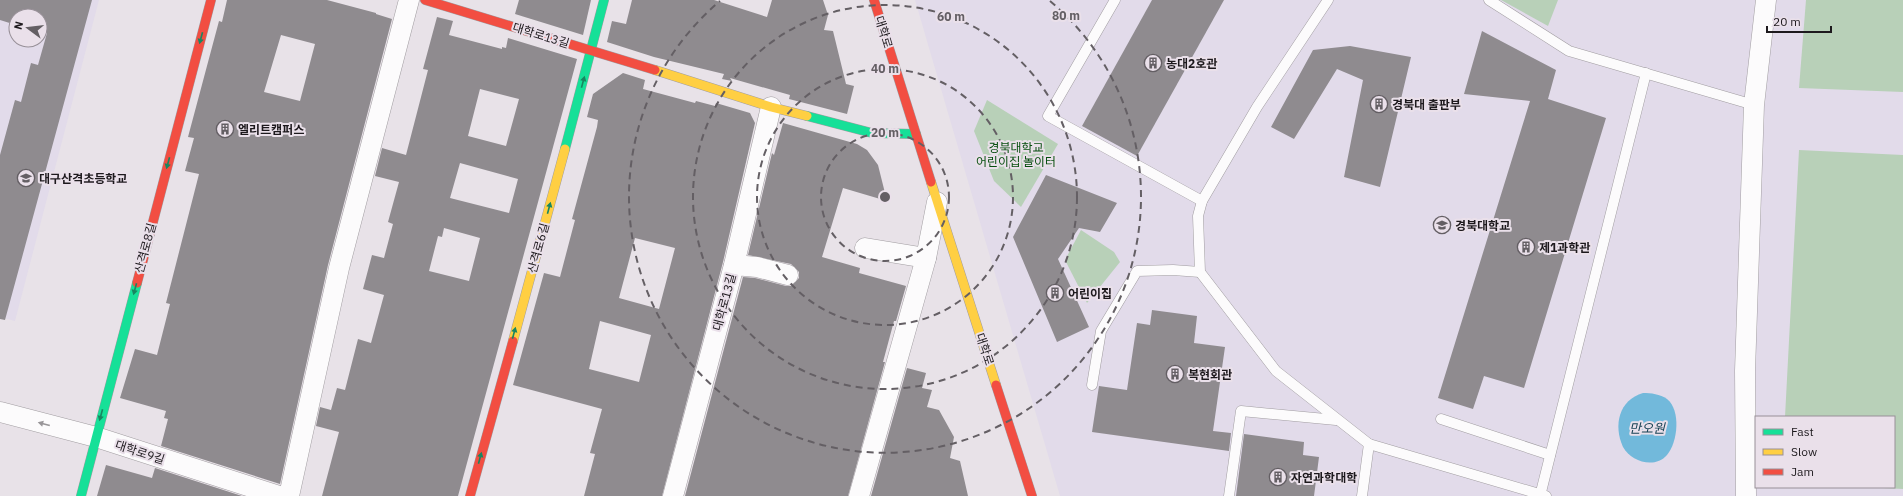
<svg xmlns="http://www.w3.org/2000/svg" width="1903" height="496" font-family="'IBM Plex Sans','Noto Sans KR',sans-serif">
	<rect width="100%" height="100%" fill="#e8e2e8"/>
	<g fill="#e2dbea" fill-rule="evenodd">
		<path d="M0,0H99L15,321L0,317ZM16,16H40V40H16Z"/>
		<path d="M915,0H1903V496H1060ZM1756,417H1894V487H1756Z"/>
	</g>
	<g fill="#b8d0b8">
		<path d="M1501,0H1558L1548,26Z"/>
		<path d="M1806,0H1903V92L1799,88Z"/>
		<path d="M987,100L1058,144L1021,207L994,181L974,131Z"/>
		<path d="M1799,150L1903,155V489L1863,487H1894V417H1785Z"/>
		<path d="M1081,230L1114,252L1120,262L1087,303L1065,260Z"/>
	</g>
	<path fill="#72b9db" d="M1643,393C1651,393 1660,394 1667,399C1681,410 1678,442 1667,455C1655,469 1631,462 1623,447C1613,425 1619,400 1643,393Z"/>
	<g fill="#8f8b8f" fill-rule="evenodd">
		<path d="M0,0H92L5,320L0,319V155L15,100L21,102L31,63L38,65L47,33L40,31V16H16V25L0,20Z"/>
		<path d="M227,0H327L376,13V14L392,19L328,265L280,484L161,446L168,419L164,418L166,411L120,398L135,349L157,355L170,304L166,303L199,174L185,171L194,138L188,137L219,21L222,22ZM281,35L315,44L300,101L264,92Z"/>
		<path d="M519,0H591L583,35L515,14Z"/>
		<path d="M632,0H714L767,17L772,0H823L828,15L824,30L833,31L846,84L854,86L847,114L789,99L790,95L730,78L732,81L722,79L724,74L654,57L607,42L612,21L626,24Z"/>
		<path d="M1152,0H1224L1137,156L1082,126Z"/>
		<path d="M437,17L453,21L449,35L502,49V47L506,48L508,38L577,59L458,496H322L339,432L316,426L320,407L331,410L337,388L345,390L358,339L371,343L384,295L363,289L372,255L384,258L393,224L388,222L399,182L375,176L382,148L406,155L428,70L423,69ZM480,89L519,99L506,146L468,136ZM460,163L518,179L509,213L450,198ZM444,228L480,238L469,281L429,271L438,236L442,237Z"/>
		<path d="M1482,31L1556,70L1548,99L1606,118L1524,388L1484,376L1473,409L1438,398L1530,101L1464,94Z"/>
		<path d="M1350,46L1411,57L1380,187L1344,177L1363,80L1337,69L1294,139L1271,127L1313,50Z"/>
		<path d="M623,73L645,80L643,89L695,103L696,101L715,106L716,103L750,113L755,123L723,262L662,496H584L595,454L590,453L602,409L513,385L544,273L560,277L575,220L572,219L597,127L598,120L587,117L593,94ZM635,238L675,248L659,309L619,298ZM600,321L651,335L639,382L589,369Z"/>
		<path d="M783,123L857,144L867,150L878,165L887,201L843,188L822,257L860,268L859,273L906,286L896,321H894L883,362H885L848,496H685L743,277L755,278L786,286H791L799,278V272L791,264L748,255L772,153L774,155Z"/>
		<path d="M1046,175L1117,203L1100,232L1079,228L1058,259L1089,327L1057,342L1013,237Z"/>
		<path d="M1152,310L1197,316L1194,343L1225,347L1213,431L1231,433L1229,451L1092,432L1099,386L1127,390L1137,323L1150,325Z"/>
		<path d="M907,368L926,373L922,388L932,390L927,407L939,410L954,437L950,458L960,461L968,496H871Z"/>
		<path d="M1244,434L1304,442L1303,455L1319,457L1314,496H1236Z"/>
		<path d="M106,465L152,478L155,468L242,496H97Z"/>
	</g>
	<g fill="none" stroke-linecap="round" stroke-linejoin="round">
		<defs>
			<g id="lane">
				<path d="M1115,0L1048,116L1202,201"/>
				<path d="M1328,0L1257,107L1202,201L1198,216L1200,272L1276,371L1369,444L1546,496"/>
				<path d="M1489,0L1569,51L1754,105"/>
				<path d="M1092,385L1101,331L1137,271L1173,270L1200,272"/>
				<path d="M1441,419L1550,455"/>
				<path d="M1229,496L1241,411L1336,420"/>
				<path d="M1362,496L1369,444"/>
				<path d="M1540,496L1646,73"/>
			</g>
			<g id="street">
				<path d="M865,248L926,258"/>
				<path d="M734,265L757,267L788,275"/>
				<path d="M0,412L96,437L279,496"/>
				<path d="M289,496L339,268L409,0"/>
				<path d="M673,496L734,265L771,107"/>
				<path d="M859,496L926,258L937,202"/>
				<path d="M1746,496L1745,371L1754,105L1766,0"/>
			</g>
			<g id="fast">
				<path d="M807,116L872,133L916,134"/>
				<path d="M565,149L604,0"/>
				<path d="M81,496L137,283"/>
			</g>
			<g id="slow">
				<path d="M655,70L771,107L807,116"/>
				<path d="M931,182L996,385"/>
				<path d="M513,341L565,149"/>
			</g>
			<g id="jam">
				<path d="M425,0L655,70"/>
				<path d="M874,0L931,182"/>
				<path d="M137,283L211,0"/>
				<path d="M996,385L1032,496"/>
				<path d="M470,496L513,341"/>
			</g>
		</defs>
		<use href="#lane" stroke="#a19da1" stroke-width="11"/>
		<use href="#street" stroke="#a19da1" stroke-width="21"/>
		<use href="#fast" stroke="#a19da1" stroke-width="10"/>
		<use href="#slow" stroke="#a19da1" stroke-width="10"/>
		<use href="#jam" stroke="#a19da1" stroke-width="10"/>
		<use href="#lane" stroke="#fcfbfc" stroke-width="10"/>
		<use href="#street" stroke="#fcfbfc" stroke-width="20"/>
		<use href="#fast" stroke="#16e098" stroke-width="9"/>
		<use href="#slow" stroke="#ffcf43" stroke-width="9"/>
		<use href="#jam" stroke="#f24e42" stroke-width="9"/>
	</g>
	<defs><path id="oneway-solid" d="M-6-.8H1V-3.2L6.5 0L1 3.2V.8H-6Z"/></defs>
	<g fill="#198661">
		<use href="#oneway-solid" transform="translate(201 38) rotate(105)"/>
		<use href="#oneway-solid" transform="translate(583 82) rotate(-75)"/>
		<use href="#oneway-solid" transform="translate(168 163) rotate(105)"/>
		<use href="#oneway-solid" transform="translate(549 208) rotate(-75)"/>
		<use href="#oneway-solid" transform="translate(135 289) rotate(105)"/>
		<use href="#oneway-solid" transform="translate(514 333) rotate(-75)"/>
		<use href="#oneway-solid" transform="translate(101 415) rotate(105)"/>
		<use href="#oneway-solid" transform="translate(480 458) rotate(-75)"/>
	</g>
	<use fill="#989598" href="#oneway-solid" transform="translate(44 424) rotate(-165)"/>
	<g fill="none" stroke="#645f64" stroke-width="2" stroke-dasharray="7 5">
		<circle cx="885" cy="197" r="64"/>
		<circle cx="885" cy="197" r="128"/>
		<circle cx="885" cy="197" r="192"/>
		<path d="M1050 1A256 256 0 1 1 720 1"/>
	</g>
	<defs>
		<symbol id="building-ring" viewBox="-11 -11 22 22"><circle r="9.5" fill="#eae0ea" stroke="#645f64" stroke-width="1.5"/><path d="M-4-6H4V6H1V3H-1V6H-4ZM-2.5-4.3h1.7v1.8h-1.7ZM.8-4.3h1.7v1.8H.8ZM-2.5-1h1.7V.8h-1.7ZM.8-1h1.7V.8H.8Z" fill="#645f64"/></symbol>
		<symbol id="school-ring" viewBox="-11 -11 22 22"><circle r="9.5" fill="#eae0ea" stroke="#645f64" stroke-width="1.5"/><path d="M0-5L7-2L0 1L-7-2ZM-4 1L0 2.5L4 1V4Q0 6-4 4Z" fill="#645f64"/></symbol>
		<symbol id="university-ring" viewBox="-11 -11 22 22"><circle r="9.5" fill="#eae0ea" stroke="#645f64" stroke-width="1.5"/><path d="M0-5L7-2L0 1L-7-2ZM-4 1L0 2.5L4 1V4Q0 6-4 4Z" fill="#645f64"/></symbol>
	</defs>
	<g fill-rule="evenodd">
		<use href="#building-ring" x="1143" y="53" width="20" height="20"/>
		<use href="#building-ring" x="1369" y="94" width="20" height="20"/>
		<use href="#building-ring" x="215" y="119" width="20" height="20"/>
		<use href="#school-ring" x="16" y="168" width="20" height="20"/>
		<use href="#university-ring" x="1432" y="215" width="20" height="20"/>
		<use href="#building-ring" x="1516" y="237" width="20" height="20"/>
		<use href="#building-ring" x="1045" y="283" width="20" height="20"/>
		<use href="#building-ring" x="1165" y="364" width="20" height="20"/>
		<use href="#building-ring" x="1268" y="467" width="20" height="20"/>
	</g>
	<g text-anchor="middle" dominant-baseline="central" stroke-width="4" stroke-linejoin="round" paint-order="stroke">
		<g font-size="12" fill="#1d191d" stroke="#eae0ea">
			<text transform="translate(884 32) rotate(73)">대학로</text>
			<text transform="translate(541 35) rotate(17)">대학로13길</text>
			<text transform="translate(145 248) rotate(-75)">산격로8길</text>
			<text transform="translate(538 248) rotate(-75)">산격로6길</text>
			<text transform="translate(724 302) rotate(-75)">대학로13길</text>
			<text transform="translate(985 349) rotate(72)">대학로</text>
			<text transform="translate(140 452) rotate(18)">대학로9길</text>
		</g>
		<g font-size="12" font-weight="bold" fill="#1d191d" stroke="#eae0ea" text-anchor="start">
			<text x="1166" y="63">농대2호관</text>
			<text x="1392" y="104">경북대 출판부</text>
			<text x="238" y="129">엘리트캠퍼스</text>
			<text x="39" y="178">대구산격초등학교</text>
			<text x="1455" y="225">경북대학교</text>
			<text x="1539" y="247">제1과학관</text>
			<text x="1068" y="293">어린이집</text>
			<text x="1188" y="374">복현회관</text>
			<text x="1291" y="477">자연과학대학</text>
		</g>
		<g font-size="12" fill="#064e0e" stroke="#eae0ea">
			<text x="1016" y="147">경북대학교<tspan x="1016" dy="14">어린이집 놀이터</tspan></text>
		</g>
		<g font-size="13" font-style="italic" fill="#123e51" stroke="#eae0ea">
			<text x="1647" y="428">만오원</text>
		</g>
	</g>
	<circle cx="885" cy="197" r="6" fill="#645f64" stroke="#eae0ea" stroke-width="2"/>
	<g font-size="12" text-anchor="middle" font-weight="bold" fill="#645f64" stroke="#eae0ea" stroke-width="4" stroke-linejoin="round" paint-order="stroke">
		<text x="1066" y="20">80 m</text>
		<text x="951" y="21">60 m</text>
		<text x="885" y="73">40 m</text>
		<text x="885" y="137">20 m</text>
	</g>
	<rect x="1755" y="416" width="140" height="72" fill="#eae0ea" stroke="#989098"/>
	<rect x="1763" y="429" width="20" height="6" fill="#16e098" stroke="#989098"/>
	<text x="1791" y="436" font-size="12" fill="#1d191d">Fast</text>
	<rect x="1763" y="449" width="20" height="6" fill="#ffcf43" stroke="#989098"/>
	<text x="1791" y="456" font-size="12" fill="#1d191d">Slow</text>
	<rect x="1763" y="469" width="20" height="6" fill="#f24e42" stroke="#989098"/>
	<text x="1791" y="476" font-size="12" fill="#1d191d">Jam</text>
	<g transform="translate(28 28) rotate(285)"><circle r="19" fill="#eae0ea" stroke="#989098"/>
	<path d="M0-3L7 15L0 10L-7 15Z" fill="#645f64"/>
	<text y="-6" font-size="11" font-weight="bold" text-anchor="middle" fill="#1d191d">N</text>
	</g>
	<path d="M1767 26v6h64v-6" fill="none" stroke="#1d191d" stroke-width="2"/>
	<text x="1773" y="26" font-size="12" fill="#1d191d" stroke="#eae0ea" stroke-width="3" paint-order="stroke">20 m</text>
</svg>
